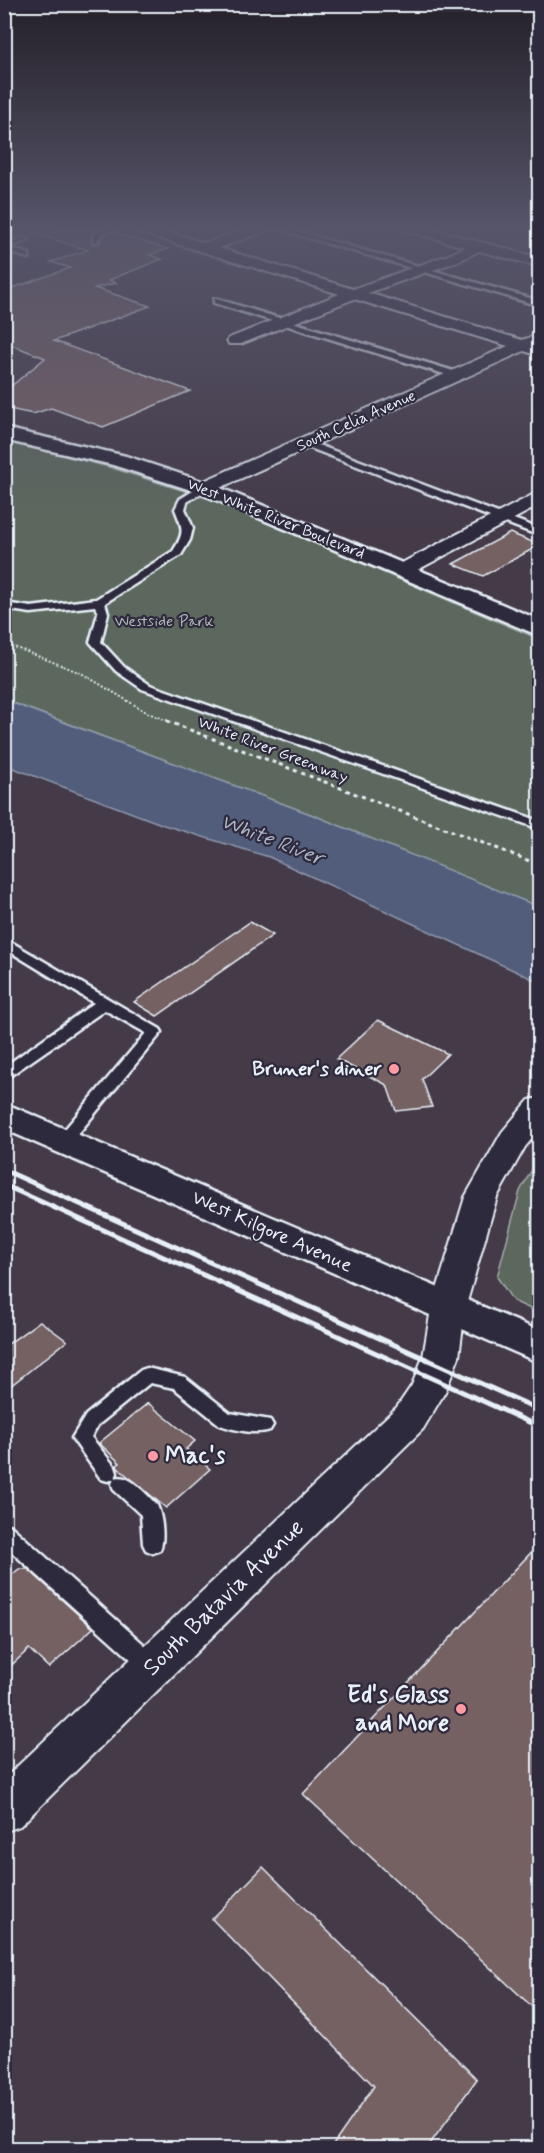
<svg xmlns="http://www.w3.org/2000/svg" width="544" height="2153" font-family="Mynerve,sans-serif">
	<rect width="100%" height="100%" fill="#443a48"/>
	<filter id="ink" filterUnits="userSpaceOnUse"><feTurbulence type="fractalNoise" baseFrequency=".0167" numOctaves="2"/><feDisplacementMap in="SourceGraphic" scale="12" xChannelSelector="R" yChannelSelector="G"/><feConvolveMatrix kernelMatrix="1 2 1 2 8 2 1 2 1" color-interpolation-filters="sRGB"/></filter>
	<g filter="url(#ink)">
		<g fill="#5b685d" stroke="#a2acaa" stroke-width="1.5">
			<path d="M5,441L109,467L216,501L539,639V907L313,815L5,700Z"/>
			<path d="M539,1157V1313L513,1301L497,1277L520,1191Z"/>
		</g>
		<path fill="#515d7a" stroke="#8d98ac" stroke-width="1.5" d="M4,700L313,815L539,907V982L269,857L164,825L5,765Z"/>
		<g fill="#756162" stroke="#e8f1f8" stroke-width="1.5">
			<path d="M33,228H99L94,231L91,241L93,244L99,243L103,236L112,232L168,249L149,255L162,259L109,280L116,283L95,288L150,306L54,341L190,391L103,427L51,408L33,414L4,408V392L45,358L4,342V291L70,268L51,262L88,250L33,233Z"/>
			<path d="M510,533L540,545L483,576L453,564Z"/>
			<path d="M250,922L273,935L157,1016L134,1002Z"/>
			<path d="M378,1020L448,1054L422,1079L432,1107L396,1111L387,1085L336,1059Z"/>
			<path d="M40,1321L67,1341L4,1391V1347Z"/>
			<path d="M148,1403L195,1441L186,1449L210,1469L166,1508L118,1468L117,1465L120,1463L99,1443Z"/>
			<path d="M540,1543V2014L303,1794Z"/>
			<path d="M19,1569H28L93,1628L49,1668L29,1649L4,1672V1581Z"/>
			<path d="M263,1867L477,2079L427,2148H331L374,2086L212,1919Z"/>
		</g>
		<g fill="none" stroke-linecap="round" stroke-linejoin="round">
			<defs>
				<g id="lane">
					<path d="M105,228H116L101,234L97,242H93L96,232Z"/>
					<path d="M275,228H286L540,301V306Z"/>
					<path d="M23,238L29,239L9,248L29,254V258L4,251V244Z"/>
					<path d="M217,299L460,373L461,375L454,377L214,303V299Z"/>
					<path d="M305,440L540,529V536L302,445V441Z"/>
					<path d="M201,486L209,488L187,502L185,509L193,528L190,540L181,555L105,603L108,613L101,642L124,667L150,685L540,821V829L142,689L116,671L90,642L98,613L95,606L31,613L4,609V603L31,607L96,599L173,551C185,532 183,529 175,509L180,499Z"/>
					<path d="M4,938L160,1029L162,1032L69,1145H57L55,1141L146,1033L105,1010L4,1080V1067L94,1003L4,948Z"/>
					<path d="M147,1368L185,1377L230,1413L270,1420L273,1425L270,1430C257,1435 233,1430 220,1425L174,1388L150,1383L98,1425L91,1437L115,1467L117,1473L115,1478C130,1473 146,1495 157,1505C162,1516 165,1539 160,1550L153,1553L146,1550L143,1544L141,1515L114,1490L112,1484L114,1479L108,1481L101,1479L72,1438L86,1415L141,1370Z"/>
					<path d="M4,1524L11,1526L158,1657L161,1664L158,1671L151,1674L144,1671L4,1545Z"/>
				</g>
				<g id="street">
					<path d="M133,228H155L205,243L247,228H268L266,231L219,248L353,289L451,254L465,247L407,231L405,228H429L540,258V267L479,251L461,260L368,293L522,340L531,337L537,339L540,356L524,351L211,492H197L195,488L197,484L508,346L354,299L241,344H229L227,341L229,338L339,294L135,231Z"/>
					<path d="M540,491V505L408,575H394L391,571L394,567Z"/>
					<path d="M540,1098V1129L525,1147L497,1197L465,1309L459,1357L445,1392L423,1429L20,1826L4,1832V1779L397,1407L412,1385L423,1357L431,1309L465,1197L502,1132L529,1100Z"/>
				</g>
				<g id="secondary">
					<path d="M4,228H13L4,233Z"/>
					<path d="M4,428L126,456L211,484L540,620V636L197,492L113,465L4,440Z"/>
					<path d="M4,1103L540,1331V1363L4,1129Z"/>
				</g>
			</defs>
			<use href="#lane" stroke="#e8f1f8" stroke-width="5"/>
			<use href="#street" stroke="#e8f1f8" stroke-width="4"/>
			<use href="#secondary" stroke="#e8f1f8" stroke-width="5"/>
			<path stroke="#e8f1f8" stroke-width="2" stroke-dasharray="2 2" stroke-linecap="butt" d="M4,643L81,673L148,713L171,722"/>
			<path stroke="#e8f1f8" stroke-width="3" stroke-dasharray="4 4" stroke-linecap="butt" d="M167,721L540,865"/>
			<use href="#lane" fill="#2f2a3d" fill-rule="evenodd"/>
			<use href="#street" fill="#2f2a3d" fill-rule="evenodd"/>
			<use href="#secondary" fill="#2f2a3d" fill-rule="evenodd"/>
			<g stroke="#e8f1f8" stroke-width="5">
				<path d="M4,1170L540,1410"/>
				<path d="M4,1185L540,1427"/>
			</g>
		</g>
	</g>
	<linearGradient id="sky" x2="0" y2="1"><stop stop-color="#252028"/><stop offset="0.43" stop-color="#56556a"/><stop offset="1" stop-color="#56556a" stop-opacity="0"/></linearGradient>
	<rect width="544" height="530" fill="url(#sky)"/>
	<g fill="#ff9aa2" stroke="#2f2a3d" stroke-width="2">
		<circle cx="394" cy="1069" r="6"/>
		<circle cx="153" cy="1456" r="6"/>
		<circle cx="461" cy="1709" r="6"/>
	</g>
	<g text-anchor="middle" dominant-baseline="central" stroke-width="4.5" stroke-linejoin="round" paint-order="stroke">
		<g font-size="16" fill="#e8f1f8" stroke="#2f2a3d">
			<text transform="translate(356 421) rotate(-24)">South Celia Avenue</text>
			<text transform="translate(276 519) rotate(22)">West White River Boulevard</text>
			<text transform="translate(273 750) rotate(21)">White River Greenway</text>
		</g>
		<g font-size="16" fill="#b0baba" stroke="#2f2a3d">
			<text x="164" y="621">Westside Park</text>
		</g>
		<g font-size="20" font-weight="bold" fill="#e8f1f8" stroke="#2f2a3d" text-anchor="end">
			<text x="382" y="1069">Bruner's diner</text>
		</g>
		<g font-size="20" fill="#e8f1f8" stroke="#2f2a3d">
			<text transform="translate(272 1232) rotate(24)">West Kilgore Avenue</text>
		</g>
		<g font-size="21" font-style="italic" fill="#acb6c6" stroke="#2f2a3d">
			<text transform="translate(272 840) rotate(21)">White River</text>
		</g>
		<g font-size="24" font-weight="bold" fill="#e8f1f8" stroke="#2f2a3d" text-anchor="start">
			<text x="165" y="1456">Mac's</text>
			<text x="449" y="1695" text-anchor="end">Ed's Glass<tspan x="449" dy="28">and More</tspan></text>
		</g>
		<g font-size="24" fill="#e8f1f8" stroke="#2f2a3d">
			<text transform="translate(224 1598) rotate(-44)">South Batavia Avenue</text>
		</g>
	</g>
	<rect width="544" height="2153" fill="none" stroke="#2f2a3d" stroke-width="24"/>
	<rect x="12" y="12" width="520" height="2129" fill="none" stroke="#e8f1f8" stroke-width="2" filter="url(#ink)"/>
</svg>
